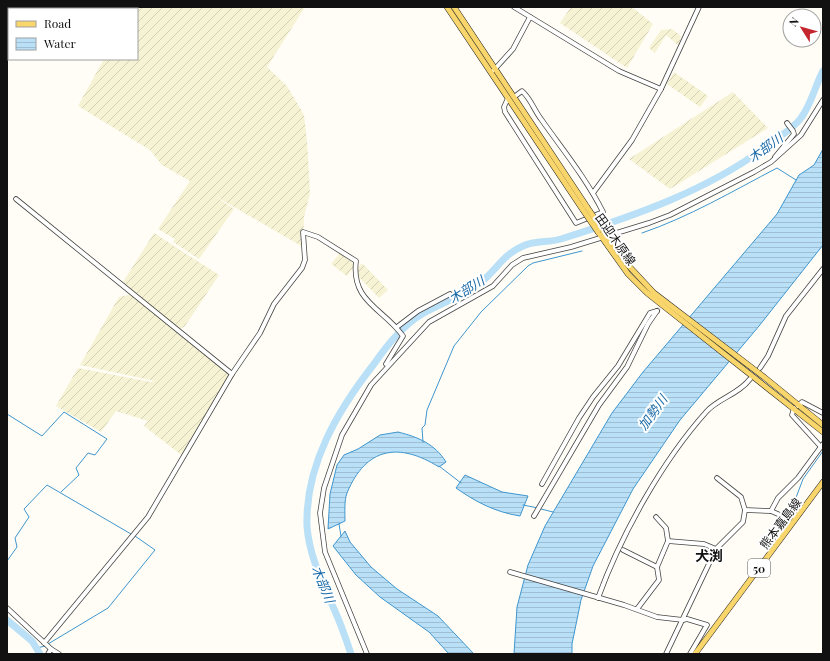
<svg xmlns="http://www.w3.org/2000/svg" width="830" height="661" font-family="'Playfair Display','Noto Sans JP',serif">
	<defs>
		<pattern id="farmland-furrows" width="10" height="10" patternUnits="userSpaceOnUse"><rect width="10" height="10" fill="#f6f3d4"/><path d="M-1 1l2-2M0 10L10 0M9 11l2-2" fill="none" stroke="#d2cfb5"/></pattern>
		<pattern id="water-rules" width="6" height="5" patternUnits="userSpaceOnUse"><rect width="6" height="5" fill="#b9e0f7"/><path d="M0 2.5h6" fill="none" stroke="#9ebfd3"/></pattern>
	</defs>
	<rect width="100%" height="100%" fill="#fffdf5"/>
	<g fill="url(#farmland-furrows)">
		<path d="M135,7H305L267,67L287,86L304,115L307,141L310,193L304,217L303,247L215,196L234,209L199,259L173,242L175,239L158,229L190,181L162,165L150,150L78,106L104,59H137V9H134Z"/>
		<path d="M571,7H632L653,24L627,68L560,23Z"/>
		<path d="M672,29L681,36L679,46L666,35L655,53L649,48L661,30Z"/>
		<path d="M674,72L708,96L700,107L667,84Z"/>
		<path d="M733,92L768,128L670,189L629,159Z"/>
		<path d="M154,233L219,275L185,326L180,329L232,374L184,457L144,426L148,421L116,411L101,432L56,406L78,368L151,382L155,381L80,365L119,297L133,294L150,307L123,282Z"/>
		<path d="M340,253L353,263L352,264L355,266L347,276L331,264Z"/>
		<path d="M362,263L388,290L379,298L356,274V270Z"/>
	</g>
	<g fill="url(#water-rules)" stroke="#3f96cf">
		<path d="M823,149V245L759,326L680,420L633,489L593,566L581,600L572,644V654H514L517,607L528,565L545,526L612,413L643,372L777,214L799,175L814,165Z"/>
		<path d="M398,432C418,437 435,444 446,462L439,467C399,442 366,447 347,493C344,501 345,513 345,521L328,529L330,494L337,465L344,455L358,449L380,435Z"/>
		<path d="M465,475L502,492L528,496L520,516C495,512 476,502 456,488Z"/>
		<path d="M345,531L350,542L371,567L397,589L438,616L474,654H449L429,632L380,597L356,575L333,546Z"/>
	</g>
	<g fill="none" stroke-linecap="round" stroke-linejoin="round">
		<g stroke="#3f96cf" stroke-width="1">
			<path d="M642,233C689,217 733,191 777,168L796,180"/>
			<path d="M7,414L42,436L64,412L107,439L95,455L88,453L76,468L79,475L61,492"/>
			<path d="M423,442L422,428L425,425L427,410L454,346L481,312L528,266L533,263L582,251"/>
			<path d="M439,466L461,483"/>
			<path d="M794,503L803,479L823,451"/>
			<path d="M523,505L538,508"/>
			<path d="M541,509L553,512"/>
			<path d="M339,524L341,536"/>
			<path d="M7,561L17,547L15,538L29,517L24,509L47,485L131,534"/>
			<path d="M48,644L108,608L155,550L135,536"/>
			<path d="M37,648L45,646"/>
		</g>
		<g stroke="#b9e0f7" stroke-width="7">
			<path d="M7,620L32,641L40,654"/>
			<path d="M351,654C346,639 341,624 334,609C323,583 309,556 307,526C305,465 338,410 374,364C387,345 402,326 422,314C441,303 463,296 480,283C496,271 502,255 523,246C536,240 548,243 561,239C634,216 710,190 771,143C781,135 793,129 801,118C811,105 815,86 823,71"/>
		</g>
		<path stroke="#dbdad3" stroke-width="4" stroke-dasharray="4 2" stroke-linecap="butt" d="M657,311L668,298"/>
		<defs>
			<g id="minor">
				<path d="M514,7L619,71L661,89"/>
				<path d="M494,70L513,49L530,17"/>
				<path d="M508,98L504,107L505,112L576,223L603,212C586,178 562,149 541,119C534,110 531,99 522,91L514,97"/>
				<path d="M775,157L794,134L793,131L787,123"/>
				<path d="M593,193L632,140L661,89L699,7"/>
				<path d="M16,199L232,374"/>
				<path d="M397,327L418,311L450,294"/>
				<path d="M760,368L768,356L786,316L823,269"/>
				<path d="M798,406L802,402L823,413"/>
				<path d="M794,408L792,415L821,447"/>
				<path d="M542,484L579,418L593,397L618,366L650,313L657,311"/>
				<path d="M745,510L771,511L787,518"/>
				<path d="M771,511L778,498L798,478L823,444"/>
				<path d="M534,516L599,405L627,367L648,324L657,311"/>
				<path d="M656,517L666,528L668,541"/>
				<path d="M777,541L787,518L799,514"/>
				<path d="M623,550L657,567"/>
				<path d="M510,572L624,605L657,617L683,620L687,619L707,625L690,654"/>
				<path d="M598,598C621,535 662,461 707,411C719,398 739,394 750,379"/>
				<path d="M7,608L51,649"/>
				<path d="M637,609L659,580L657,567L668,541L704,544L716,549"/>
				<path d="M44,643L148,517L232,374L260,333L274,304L302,268L305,260L303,232L318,237L356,261C351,302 383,308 403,336L386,364"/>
				<path d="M48,654L51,649L59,654"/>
				<path d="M367,654L325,552L320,513L324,488L342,435L371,385L429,322L493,286L512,265L523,258L571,247L649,223L670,215L754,172L771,162L801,135L823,100"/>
				<path d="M666,654L716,549L743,522L745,510L741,497L717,478"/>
			</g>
			<g id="major">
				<path d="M447,7L583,210"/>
				<path d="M454,7L587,207"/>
				<path d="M603,231L627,264L654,293L764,377L823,425"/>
				<path d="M598,232L628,274L647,293L823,432"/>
				<path d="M695,654L823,482"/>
			</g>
		</defs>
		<use href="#minor" stroke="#444" stroke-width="5.5"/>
		<use href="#major" stroke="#222" stroke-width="6"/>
		<use href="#minor" stroke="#fff" stroke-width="4"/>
		<use href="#major" stroke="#f9d66b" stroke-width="5"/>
		<defs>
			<g id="major-bridge">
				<path d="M587,207L603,231"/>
				<path d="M583,210L598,232"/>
			</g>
		</defs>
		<use href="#major-bridge" stroke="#222" stroke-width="6" stroke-linecap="butt"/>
		<use href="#major-bridge" stroke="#f9d66b" stroke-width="5"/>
	</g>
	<g text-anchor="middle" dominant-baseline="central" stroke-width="4" stroke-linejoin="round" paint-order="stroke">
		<rect fill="#fff" stroke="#585858" stroke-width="1" x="748" y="559" width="22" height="18" rx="3"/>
		<g font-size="11" font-weight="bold" fill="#111">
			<text x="759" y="568">50</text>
		</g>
		<g font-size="12" fill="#111" stroke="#fff">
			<text transform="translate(616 239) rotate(55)">田迎木原線</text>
			<text transform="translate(780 523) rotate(-53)">熊本嘉島線</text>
		</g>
		<g font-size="13" font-style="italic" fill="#1768a6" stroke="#fff">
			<text transform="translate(765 147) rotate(-36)">木部川</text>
			<text transform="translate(466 289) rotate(-32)">木部川</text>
			<text transform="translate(652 412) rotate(-54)">加勢川</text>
			<text transform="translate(324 584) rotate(68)">木部川</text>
		</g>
		<g font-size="14" font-weight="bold" fill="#111" stroke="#fff">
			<text x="709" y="555">犬渕</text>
		</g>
	</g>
	<rect width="830" height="661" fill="none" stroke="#111111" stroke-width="16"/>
	<rect x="8" y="8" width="130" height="52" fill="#ffffff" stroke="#a0a0a0"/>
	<rect x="16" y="21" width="20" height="6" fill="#f9d66b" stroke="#a0a0a0"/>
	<text x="44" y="28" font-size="12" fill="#111111">Road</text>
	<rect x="16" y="38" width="20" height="12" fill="url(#water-rules)" stroke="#a0a0a0"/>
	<text x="44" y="48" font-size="12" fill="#111111">Water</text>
	<g transform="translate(802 28) rotate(307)"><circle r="19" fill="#ffffff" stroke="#a0a0a0"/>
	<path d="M0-3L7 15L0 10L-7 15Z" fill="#c4262e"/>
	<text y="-6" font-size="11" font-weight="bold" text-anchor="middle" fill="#111111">N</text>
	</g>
</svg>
